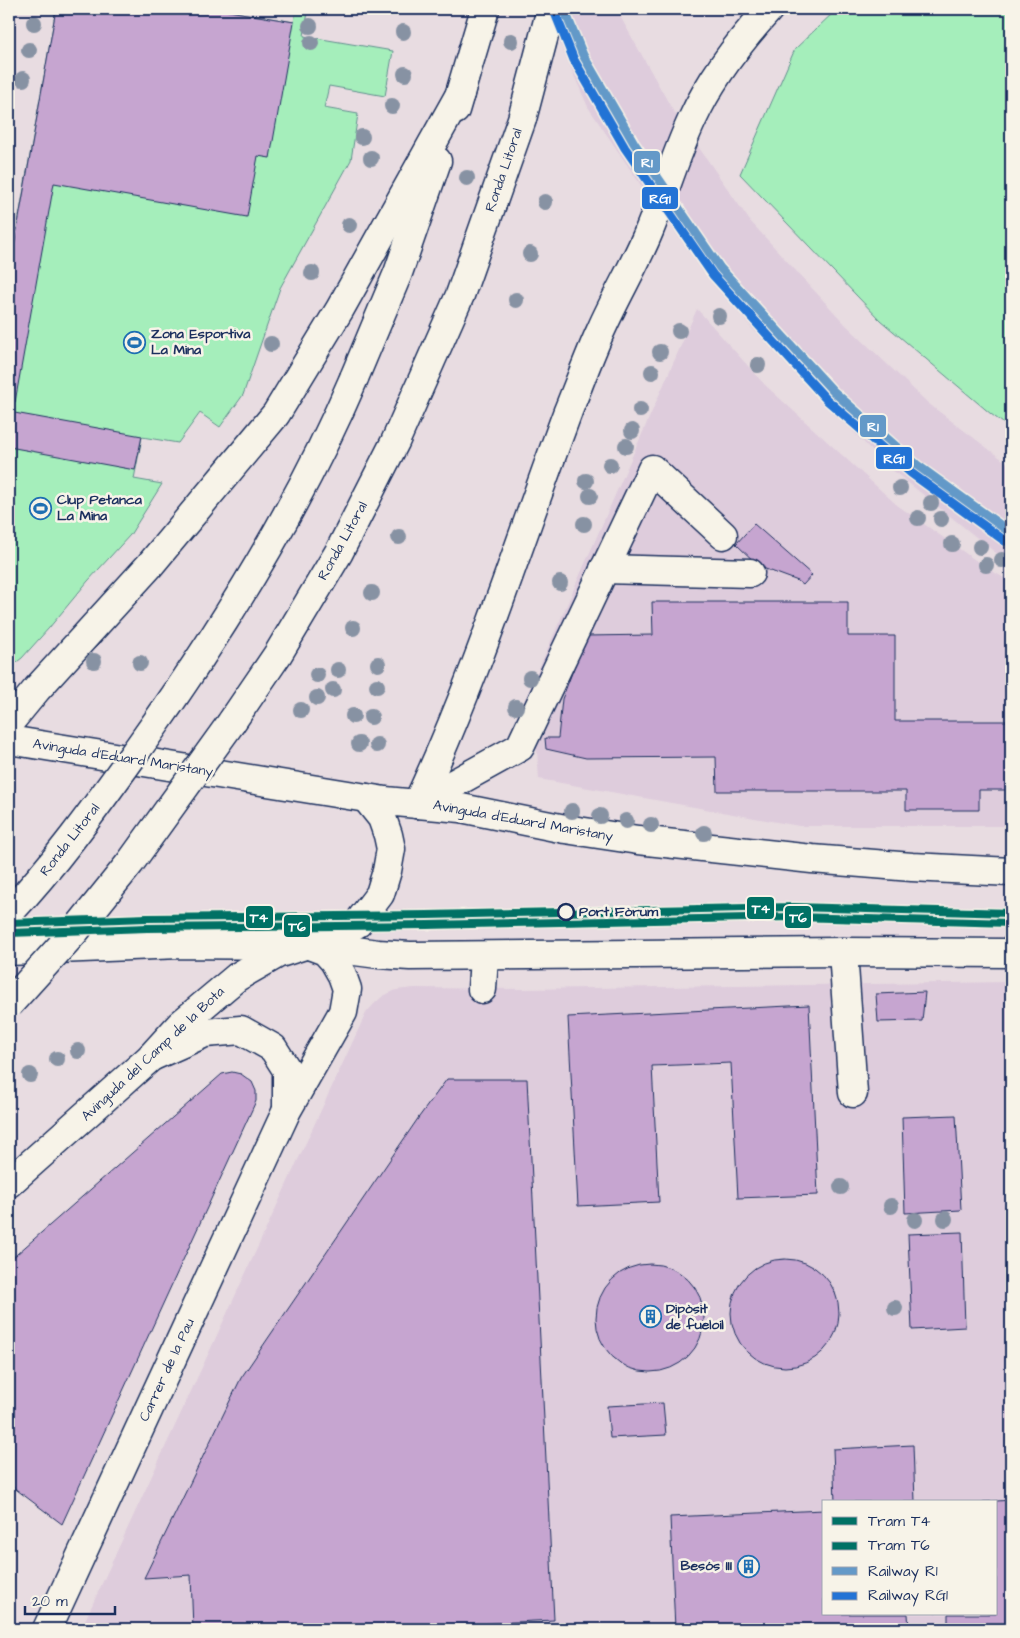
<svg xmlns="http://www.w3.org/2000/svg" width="1020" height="1638" font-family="'Architects Daughter',sans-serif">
	<rect width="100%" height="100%" fill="#e8dce1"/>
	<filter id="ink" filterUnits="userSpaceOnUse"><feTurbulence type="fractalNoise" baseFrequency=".02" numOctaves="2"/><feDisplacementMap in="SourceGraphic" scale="10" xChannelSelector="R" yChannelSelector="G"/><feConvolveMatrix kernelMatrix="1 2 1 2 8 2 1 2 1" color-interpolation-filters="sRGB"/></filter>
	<g filter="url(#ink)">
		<g fill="#deccdc" fill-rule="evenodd">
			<path d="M545,9H616L672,109L750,221L846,325L929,404L1011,466V565L886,465L751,327L647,194L588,107Z"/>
			<path d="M697,309L765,385L897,505L985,567L1011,582V826H799L539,779L537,750L510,734Z"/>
			<path d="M1011,982V1629H554L549,1522L553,1629H81L366,1013L374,1004L383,996L396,990L414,988L523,989ZM824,1502H996V1614H824Z"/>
		</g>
		<g fill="#a5eebb" stroke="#608e8c">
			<path d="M56,9H217L294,22L296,10L308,12L304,36L393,51L385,96L329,86L324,108L358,114L351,160L280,288L243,395L220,427L200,413L178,443L142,437L134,479L162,484L130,535L88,581L49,628L22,658L9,668V273Z"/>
			<path d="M837,9H1011V429L991,414L880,320L740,174L795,49Z"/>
		</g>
		<g fill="#c6a5d0" stroke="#1b2f5e">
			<path d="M56,9H217L294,22L270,158L258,156L247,217L54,183L15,402L9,401V275Z"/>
			<path d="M9,412L142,436L135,470L9,447Z"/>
			<path d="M754,524L812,575L803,585L798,581L760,567L736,544Z"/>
			<path d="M652,602H848V636H895V721H1011V790H979V810H906V791H717L716,757L586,758L546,749L545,738H558L562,699L586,636L653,635Z"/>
			<path d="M925,992L922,1021L878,1022L876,994Z"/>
			<path d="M809,1005L818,1195L738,1198L731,1063L652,1066L659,1202L578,1206L568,1017Z"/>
			<path d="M232,1072L241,1074L252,1082L256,1091V1101L62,1524L9,1484V1261L222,1074Z"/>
			<path d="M447,1079H527L554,1620L378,1629H193L191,1575L144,1578L241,1378L419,1117Z"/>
			<path d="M956,1115L961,1210L905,1213L902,1117Z"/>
			<path d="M962,1232L965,1327L912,1330L908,1234Z"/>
			<circle cx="785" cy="1313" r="54"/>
			<circle cx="650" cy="1318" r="54"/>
			<path d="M663,1403L666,1435L610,1438L607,1406Z"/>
			<path d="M913,1445L915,1502H835L833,1449Z"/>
			<path d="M1011,1500V1629H948V1614H996V1502H983Z"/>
			<path d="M824,1510V1614H908L909,1629H675L670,1517Z"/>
		</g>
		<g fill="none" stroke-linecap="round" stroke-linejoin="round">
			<defs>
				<g id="minor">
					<path d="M604,569L750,573"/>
					<path d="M417,804C477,677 519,542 568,411C579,384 589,356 601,330C616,296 635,265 649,231C664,195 675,156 692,120C711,78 738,43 769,9"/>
					<path d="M417,804L520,747L652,469L723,535"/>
					<path d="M843,952L853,1093"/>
					<path d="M482,989L484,956"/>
					<path d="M151,1057L205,1033L241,1030L273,1048L287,1070V1108"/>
					<path d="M47,1629L287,1110L343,1012L347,989L342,975L334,961L325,951L309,945"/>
				</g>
				<g id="major">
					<path d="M9,740L385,801L461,808L565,829L638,840L812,859L912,867L1011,872"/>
					<path d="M9,951L180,944L309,945L378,954L410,956L843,952L1011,953"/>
					<path d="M9,1183L151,1057L181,1024L237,977L277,954L339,934L358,923L380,894L387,871L391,849L388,835L382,818L366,798"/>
				</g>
				<g id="highway">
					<path d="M455,110L485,9"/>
					<path d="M354,378L398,273L437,161"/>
					<path d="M9,723L37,689L150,565L276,414L340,309L460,94"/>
					<path d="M231,723L278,654L339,552L395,442L460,295L522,119L551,9"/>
				</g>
			</defs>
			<use href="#minor" stroke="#1b2f5e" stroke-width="31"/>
			<use href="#major" stroke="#1b2f5e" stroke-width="31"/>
			<use href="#highway" stroke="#1b2f5e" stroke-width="31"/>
			<use href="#minor" stroke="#f7f3e8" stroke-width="28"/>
			<use href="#major" stroke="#f7f3e8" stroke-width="28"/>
			<use href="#highway" stroke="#f7f3e8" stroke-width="28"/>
			<defs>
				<g id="highway-bridge">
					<path d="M9,913C57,862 98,804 139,747C222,631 298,509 354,378"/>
					<path d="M9,1004L76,930L130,863L231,723"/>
				</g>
			</defs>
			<use href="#highway-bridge" stroke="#1b2f5e" stroke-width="31" stroke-linecap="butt"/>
			<use href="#highway-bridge" stroke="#f7f3e8" stroke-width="28"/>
			<defs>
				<path id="rail-1" d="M564,9L583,55L634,143L720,268L834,392L917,465L1011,533"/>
				<path id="rail-2" d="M555,13L574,60L625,148L713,275L827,400L911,473L1005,541"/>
			</defs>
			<use href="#rail-1" stroke="#f7f3e8" stroke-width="12"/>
			<use href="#rail-2" stroke="#f7f3e8" stroke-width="12"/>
			<use href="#rail-1" stroke="#6499c8" stroke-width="9"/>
			<use href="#rail-2" stroke="#2373d5" stroke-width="9"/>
			<defs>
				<path id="tram-1" d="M9,923L147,918L427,915L794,907L1011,913"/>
				<path id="tram-2" d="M9,933L147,928L427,925L794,917L1011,923"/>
			</defs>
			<use href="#tram-1" stroke="#f7f3e8" stroke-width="11"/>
			<use href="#tram-2" stroke="#f7f3e8" stroke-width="11"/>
			<use href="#tram-1" stroke="#007165" stroke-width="8"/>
			<use href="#tram-2" stroke="#007165" stroke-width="8"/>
		</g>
		<g fill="#8792a3">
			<circle cx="34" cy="23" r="8"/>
			<circle cx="310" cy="26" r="8"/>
			<circle cx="403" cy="32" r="8"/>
			<circle cx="511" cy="41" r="8"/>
			<circle cx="311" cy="43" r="8"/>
			<circle cx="29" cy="50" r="8"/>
			<circle cx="405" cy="74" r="8"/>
			<circle cx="23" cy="79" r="8"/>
			<circle cx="392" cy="106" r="8"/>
			<circle cx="362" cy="137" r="8"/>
			<circle cx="371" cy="158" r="8"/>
			<circle cx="467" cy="178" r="8"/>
			<circle cx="545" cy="202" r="8"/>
			<circle cx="349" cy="225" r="8"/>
			<circle cx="530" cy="254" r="8"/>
			<circle cx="312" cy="273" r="8"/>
			<circle cx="516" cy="300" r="8"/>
			<circle cx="719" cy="316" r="8"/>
			<circle cx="679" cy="331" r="8"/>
			<circle cx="271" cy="344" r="8"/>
			<circle cx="660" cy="352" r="8"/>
			<circle cx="758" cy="365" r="8"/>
			<circle cx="652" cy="372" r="8"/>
			<circle cx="640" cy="410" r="8"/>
			<circle cx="632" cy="431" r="8"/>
			<circle cx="626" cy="446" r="8"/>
			<circle cx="610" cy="465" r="8"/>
			<circle cx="586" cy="481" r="8"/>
			<circle cx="900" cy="488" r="8"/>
			<circle cx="590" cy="496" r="8"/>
			<circle cx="931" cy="503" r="8"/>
			<circle cx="918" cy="518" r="8"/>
			<circle cx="941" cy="519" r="8"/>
			<circle cx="584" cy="524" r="8"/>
			<circle cx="399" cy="537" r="8"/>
			<circle cx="952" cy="544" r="8"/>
			<circle cx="980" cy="547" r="8"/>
			<circle cx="1002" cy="560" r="8"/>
			<circle cx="986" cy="565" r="8"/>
			<circle cx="560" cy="583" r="8"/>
			<circle cx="372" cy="593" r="8"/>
			<circle cx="353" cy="628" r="8"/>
			<circle cx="94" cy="661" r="8"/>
			<circle cx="140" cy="663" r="8"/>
			<circle cx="378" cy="664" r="8"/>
			<circle cx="338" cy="670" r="8"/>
			<circle cx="317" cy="675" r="8"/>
			<circle cx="530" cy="678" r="8"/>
			<circle cx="377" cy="686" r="8"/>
			<circle cx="333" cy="690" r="8"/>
			<circle cx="317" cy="698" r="8"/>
			<circle cx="516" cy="707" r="8"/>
			<circle cx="301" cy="710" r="8"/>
			<circle cx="353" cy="716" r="8"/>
			<circle cx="371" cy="717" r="8"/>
			<circle cx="359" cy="744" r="8"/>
			<circle cx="377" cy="745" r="8"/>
			<circle cx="572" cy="811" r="8"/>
			<circle cx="600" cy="816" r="8"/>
			<circle cx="626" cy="821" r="8"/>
			<circle cx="651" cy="825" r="8"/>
			<circle cx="704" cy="833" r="8"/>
			<circle cx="78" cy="1051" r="8"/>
			<circle cx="57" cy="1059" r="8"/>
			<circle cx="30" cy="1075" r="8"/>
			<circle cx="841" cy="1187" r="8"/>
			<circle cx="891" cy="1206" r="8"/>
			<circle cx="945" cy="1219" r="8"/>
			<circle cx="915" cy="1220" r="8"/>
			<circle cx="895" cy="1308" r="8"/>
		</g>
	</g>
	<defs>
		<symbol id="stadium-ring" viewBox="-11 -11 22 22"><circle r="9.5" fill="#f7f3e8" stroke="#1f6fb2" stroke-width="1.5"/><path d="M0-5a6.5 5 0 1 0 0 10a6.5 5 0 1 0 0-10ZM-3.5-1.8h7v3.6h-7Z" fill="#1f6fb2"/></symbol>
		<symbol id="building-ring" viewBox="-11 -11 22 22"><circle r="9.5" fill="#f7f3e8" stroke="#1f6fb2" stroke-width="1.5"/><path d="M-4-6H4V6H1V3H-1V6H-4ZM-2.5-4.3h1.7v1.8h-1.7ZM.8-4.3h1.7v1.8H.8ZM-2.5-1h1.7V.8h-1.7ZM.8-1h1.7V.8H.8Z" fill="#1f6fb2"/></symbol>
	</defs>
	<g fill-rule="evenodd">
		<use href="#stadium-ring" x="122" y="330" width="25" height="25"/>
		<use href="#stadium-ring" x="28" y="496" width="25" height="25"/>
		<use href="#building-ring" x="638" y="1304" width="25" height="25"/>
		<use href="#building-ring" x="736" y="1554" width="25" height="25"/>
	</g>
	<circle fill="#f7f3e8" stroke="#1b2f5e" stroke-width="2.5" cx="566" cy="912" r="8"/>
	<g text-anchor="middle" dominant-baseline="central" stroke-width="5" stroke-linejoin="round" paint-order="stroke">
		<g font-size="14" fill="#1b2f5e" stroke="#f7f3e8">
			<text transform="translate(504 170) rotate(-71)">Ronda Litoral</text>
			<text transform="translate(343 541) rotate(-61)">Ronda Litoral</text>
			<text transform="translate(123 758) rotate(9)">Avinguda d'Eduard Maristany</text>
			<text transform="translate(523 821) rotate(10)">Avinguda d'Eduard Maristany</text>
			<text transform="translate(70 840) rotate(-52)">Ronda Litoral</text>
			<text transform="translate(153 1054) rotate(-43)">Avinguda del Camp de la Bota</text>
			<text transform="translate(167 1370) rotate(-65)">Carrer de la Pau</text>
		</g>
		<g font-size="14" font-weight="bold" fill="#1b2f5e" stroke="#f7f3e8" text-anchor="start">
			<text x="151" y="334">Zona Esportiva<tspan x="151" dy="16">La Mina</tspan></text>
			<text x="57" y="500">Clup Petanca<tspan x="57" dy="16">La Mina</tspan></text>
			<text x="666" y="1309">Dipòsit<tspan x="666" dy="16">de fueloil</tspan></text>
			<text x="732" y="1566" text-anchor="end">Besós III</text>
		</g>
		<g font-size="14" font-weight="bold" fill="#1b2f5e" stroke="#f7f3e8" text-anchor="start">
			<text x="579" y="912">Port Fòrum</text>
		</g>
	</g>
	<g stroke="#f7f3e8" stroke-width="2">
		<rect x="633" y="150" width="28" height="24" rx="5" fill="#6499c8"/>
		<rect x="641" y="186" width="38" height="24" rx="5" fill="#2373d5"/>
		<rect x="859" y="414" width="28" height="24" rx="5" fill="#6499c8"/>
		<rect x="875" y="446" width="38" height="24" rx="5" fill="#2373d5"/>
		<rect x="746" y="896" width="29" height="24" rx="5" fill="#007165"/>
		<rect x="245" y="905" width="29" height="24" rx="5" fill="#007165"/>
		<rect x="784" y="905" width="28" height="24" rx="5" fill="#007165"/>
		<rect x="283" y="914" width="28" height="24" rx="5" fill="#007165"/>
	</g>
	<g font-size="14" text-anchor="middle" font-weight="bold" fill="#fff">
		<text x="647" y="167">R1</text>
		<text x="660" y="203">RG1</text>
		<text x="873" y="431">R1</text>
		<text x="894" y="463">RG1</text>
		<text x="761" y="913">T4</text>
		<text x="259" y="922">T4</text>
		<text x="798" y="922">T6</text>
		<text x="297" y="931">T6</text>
	</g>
	<rect width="1020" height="1638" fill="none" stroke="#f7f3e8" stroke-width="30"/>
	<rect x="15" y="15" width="990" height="1608" fill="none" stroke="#1b2f5e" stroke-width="2" filter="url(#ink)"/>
	<rect x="822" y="1500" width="175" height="115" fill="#f7f3e8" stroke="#9fa5b1"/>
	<rect x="832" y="1517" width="25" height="8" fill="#007165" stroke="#9fa5b1"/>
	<text x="868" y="1526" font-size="15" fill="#1b2f5e">Tram T4</text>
	<rect x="832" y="1542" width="25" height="8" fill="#007165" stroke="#9fa5b1"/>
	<text x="868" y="1550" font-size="15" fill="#1b2f5e">Tram T6</text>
	<rect x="832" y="1567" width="25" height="8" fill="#6499c8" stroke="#9fa5b1"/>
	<text x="868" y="1576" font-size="15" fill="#1b2f5e">Railway R1</text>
	<rect x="832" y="1592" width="25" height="8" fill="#2373d5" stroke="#9fa5b1"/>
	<text x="868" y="1600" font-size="15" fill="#1b2f5e">Railway RG1</text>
	<path d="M25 1606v8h90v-8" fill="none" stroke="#1b2f5e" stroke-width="2.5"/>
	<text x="32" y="1606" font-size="15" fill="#1b2f5e" stroke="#f7f3e8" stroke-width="4" paint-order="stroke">20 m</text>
</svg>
